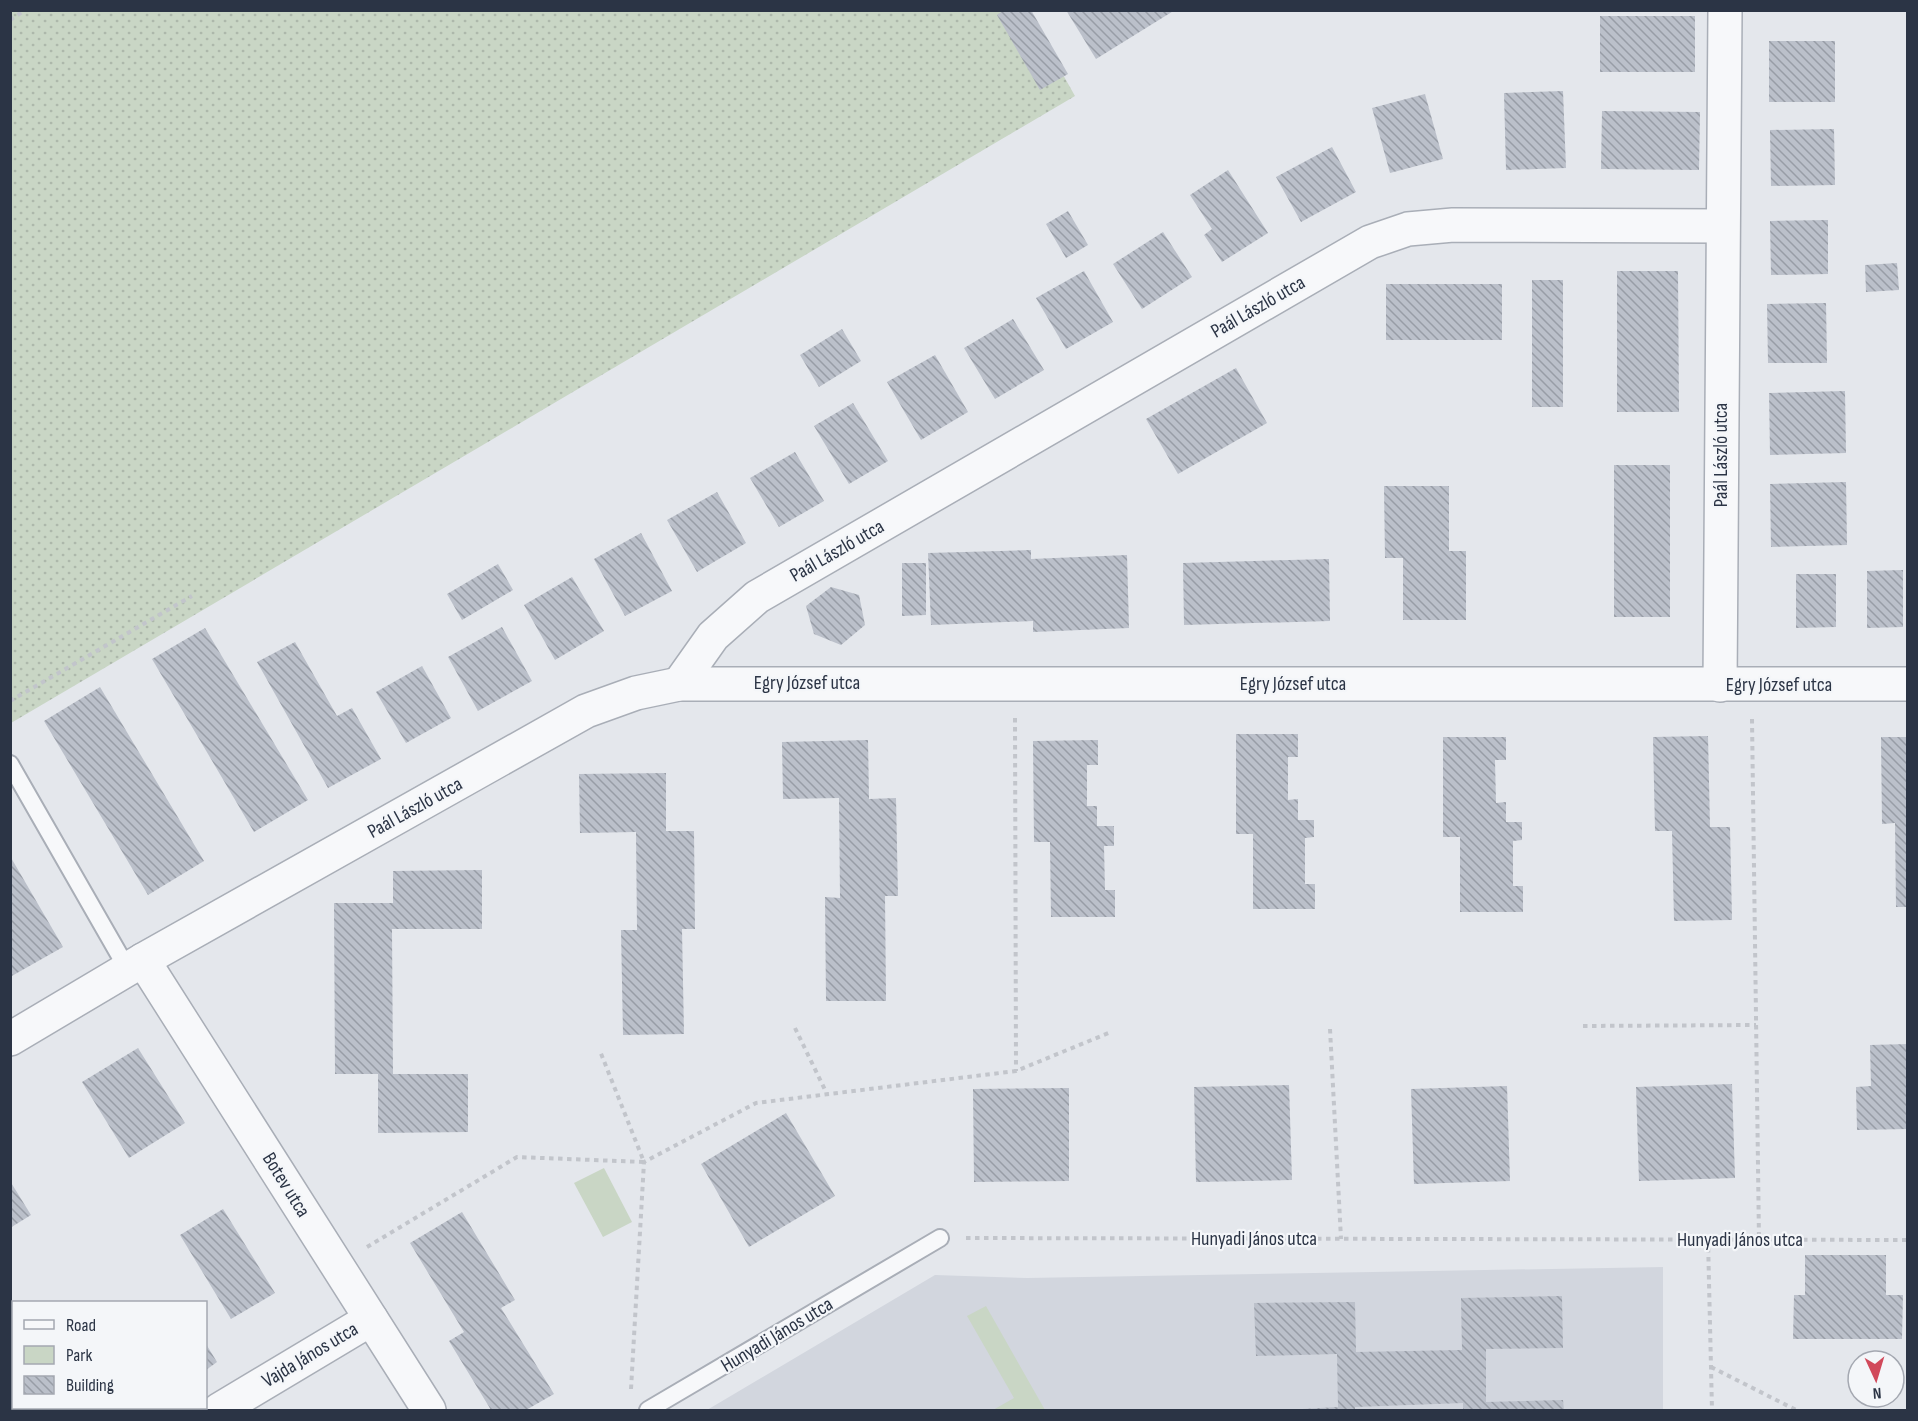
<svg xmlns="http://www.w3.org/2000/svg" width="1918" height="1421" font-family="'Sofia Sans Condensed',sans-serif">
	<defs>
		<pattern id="grass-dots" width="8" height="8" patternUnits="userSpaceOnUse" patternTransform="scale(1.5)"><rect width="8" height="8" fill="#c9d6c5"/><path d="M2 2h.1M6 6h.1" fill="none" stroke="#adb8ab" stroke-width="1.8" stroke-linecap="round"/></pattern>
		<pattern id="building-back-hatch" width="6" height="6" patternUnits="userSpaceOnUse" patternTransform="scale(1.5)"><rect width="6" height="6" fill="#bbc0ca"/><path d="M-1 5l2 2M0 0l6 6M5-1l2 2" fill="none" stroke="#989da6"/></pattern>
	</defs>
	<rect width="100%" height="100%" fill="#e4e7ec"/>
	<path fill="#d2d6de" d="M1663,1267V1410H707L935,1275L1027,1278Z"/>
	<path fill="url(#grass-dots)" d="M10,11H1027L1075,96L11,723Z"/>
	<g fill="#c9d6c5">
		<path d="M604,1168L632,1222L603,1237L574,1183Z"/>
		<path d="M986,1306L1045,1410H993L1014,1398L967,1316Z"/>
	</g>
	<g fill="url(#building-back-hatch)">
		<path d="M1004,10H1031L1068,74L1040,90L997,15Z"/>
		<path d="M1066,10H1175L1096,59Z"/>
		<rect x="1600" y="16" width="95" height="56"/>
		<rect x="1769" y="41" width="66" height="61"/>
		<path d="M1563,91L1566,168L1506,170L1504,93Z"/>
		<path d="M1425,94L1443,159L1390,173L1372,108Z"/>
		<path d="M1602,111L1700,112L1699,170L1601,169Z"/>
		<path d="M1834,129L1835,185L1771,186L1770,130Z"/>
		<path d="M1332,147L1356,192L1301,222L1276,177Z"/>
		<path d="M1228,170L1268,233L1222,262L1204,235L1212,229L1190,195Z"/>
		<path d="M1068,211L1088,245L1066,258L1046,224Z"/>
		<path d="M1828,220V274L1771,275L1770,221Z"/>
		<path d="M1163,232L1192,277L1142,309L1113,264Z"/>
		<path d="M1897,263L1899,290L1866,292L1865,265Z"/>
		<path d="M1084,271L1113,322L1066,349L1036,298Z"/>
		<path d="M1617,271H1678L1679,412H1617Z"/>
		<rect x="1532" y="280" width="31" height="127"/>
		<rect x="1386" y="284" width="116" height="56"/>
		<path d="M1826,303L1827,363H1768L1767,304Z"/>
		<path d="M1013,319L1044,370L995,399L964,348Z"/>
		<path d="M842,329L861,361L819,387L800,355Z"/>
		<path d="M935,355L968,412L921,440L887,382Z"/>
		<path d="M1236,368L1267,423L1178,474L1146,419Z"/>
		<path d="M1845,391L1846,453L1770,455L1769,393Z"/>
		<path d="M853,403L888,461L849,484L814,426Z"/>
		<path d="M795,452L824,501L779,527L750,478Z"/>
		<rect x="1614" y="465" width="56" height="152"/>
		<path d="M1846,482L1847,545L1771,547L1770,484Z"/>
		<path d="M1384,486H1449V551H1466V620H1403V558H1385Z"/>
		<path d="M717,492L746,543L697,572L667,520Z"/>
		<path d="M641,533L672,591L625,616L594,559Z"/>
		<path d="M1031,550V559L1127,555L1129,628L1033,632V621L931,625L928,553Z"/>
		<path d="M1329,559L1330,621L1184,625L1183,563Z"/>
		<path d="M902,563H926V615L902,616Z"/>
		<path d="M498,564L513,590L462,620L447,594Z"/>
		<path d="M1903,570V627L1867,628V571Z"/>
		<path d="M1796,574H1836V627L1796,628Z"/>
		<path d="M572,577L604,631L555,660L524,605Z"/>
		<path d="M831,587L859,595L865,625L841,645L814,634L806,606Z"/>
		<path d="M502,627L532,681L478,711L448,657Z"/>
		<path d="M205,628L308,800L254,832L152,659Z"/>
		<path d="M295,642L337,716L352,708L381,759L328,788L257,662Z"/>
		<path d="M422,666L451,718L406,743L376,692Z"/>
		<path d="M100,687L204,861L148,895L44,721Z"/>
		<path d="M1236,734H1298V757H1288V800L1298,799V820H1314V837L1305,838V884H1315V909H1253V834H1236Z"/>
		<path d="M1708,736L1710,827H1730L1732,920L1674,921L1672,831H1655L1653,737Z"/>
		<path d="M1443,737H1506V760H1495L1496,803L1506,802V822H1522V840L1513,841V886H1523V912H1460V837H1443Z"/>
		<path d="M1881,737H1908V907H1896L1895,823L1882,824Z"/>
		<path d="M868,740L869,799L896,798L898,896H885L886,1001H826L825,897L840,898L839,798L783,799L782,742Z"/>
		<path d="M1098,740V765H1087V806H1097V826H1114V846H1104L1105,890H1115V917H1051L1050,842H1034L1033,741Z"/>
		<path d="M666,773V831H694L695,929H682L684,1034L623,1035L621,930H637L636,832L580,833L579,774Z"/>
		<path d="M10,856L63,947L10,977Z"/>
		<path d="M482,870V929H392L393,1074H468V1132L378,1133V1074H335L334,903H393V871Z"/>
		<path d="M1908,1044V1129L1857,1130L1856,1087L1871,1086L1870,1045Z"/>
		<path d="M138,1048L185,1123L129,1158L82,1082Z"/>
		<path d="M1732,1084L1735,1178L1639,1181L1636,1087Z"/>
		<path d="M1289,1085L1292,1180L1196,1182L1194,1087Z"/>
		<path d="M1507,1086L1510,1181L1414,1184L1411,1089Z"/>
		<path d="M1069,1088V1181L974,1182L973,1089Z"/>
		<path d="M786,1113L835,1196L749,1247L701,1164Z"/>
		<path d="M10,1181L31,1215L10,1228Z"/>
		<path d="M223,1209L275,1293L231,1319L180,1235Z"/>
		<path d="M462,1212L515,1300L501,1308L554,1394L526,1410H491L449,1341L464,1332L410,1243Z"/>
		<path d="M1805,1255H1886V1295H1903L1902,1339H1793L1794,1295H1805Z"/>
		<path d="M1562,1296L1563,1348L1486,1349V1402L1563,1400L1564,1410H1463V1403L1355,1407V1410H1284L1338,1407L1337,1354L1256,1356L1254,1303L1355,1302L1356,1352L1462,1350L1461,1298Z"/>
		<path d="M206,1344L217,1362L206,1370Z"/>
	</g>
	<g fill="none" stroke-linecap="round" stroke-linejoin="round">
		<defs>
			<g id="service">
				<path d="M10,764L128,970"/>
				<path d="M648,1410L940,1238"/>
			</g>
			<g id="minor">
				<path d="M679,684L713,636L757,597L1370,242L1408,229L1453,225L1722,226"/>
				<path d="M1720,685L1725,10"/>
				<path d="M143,960L429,1410"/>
				<path d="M10,1039L143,960L586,711L636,693L679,684H1908"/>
				<path d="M10,1402L14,1407"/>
				<path d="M219,1410L371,1319"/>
			</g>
		</defs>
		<use href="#service" stroke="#a9aeb7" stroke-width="20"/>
		<use href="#minor" stroke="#a9aeb7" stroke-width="36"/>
		<g stroke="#c2c5cb" stroke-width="4" stroke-dasharray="4.5 4.5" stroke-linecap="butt">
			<path d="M10,20L25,10"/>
			<path d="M10,701L192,596"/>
			<path d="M1015,718L1016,1071"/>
			<path d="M1752,719L1759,1240"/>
			<path d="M1583,1026L1756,1025"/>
			<path d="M795,1028L827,1094"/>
			<path d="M1330,1029L1341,1239"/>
			<path d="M966,1238L1908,1240"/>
			<path d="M1708,1239L1712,1410"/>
			<path d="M367,1247L517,1157L644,1162L600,1051"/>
			<path d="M1711,1367L1796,1410"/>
			<path d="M631,1389L644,1162L756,1103L1016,1071L1111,1032"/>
		</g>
		<use href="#service" stroke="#f7f8fa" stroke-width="16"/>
		<use href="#minor" stroke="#f7f8fa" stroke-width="33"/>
	</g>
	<g text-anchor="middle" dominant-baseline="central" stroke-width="4.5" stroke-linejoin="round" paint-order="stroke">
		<g font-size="20" fill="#2b3445" stroke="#f4f6f9">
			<text transform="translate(1258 307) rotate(-30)">Paál László utca</text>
			<text transform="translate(1721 455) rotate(-90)">Paál László utca</text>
			<text transform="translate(837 551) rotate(-30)">Paál László utca</text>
			<text x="807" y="683">Egry József utca</text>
			<text x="1293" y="684">Egry József utca</text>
			<text x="1779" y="685">Egry József utca</text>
			<text transform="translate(415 808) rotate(-29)">Paál László utca</text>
			<text transform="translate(286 1185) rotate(58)">Botev utca</text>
			<text x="1254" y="1239">Hunyadi János utca</text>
			<text x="1740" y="1240">Hunyadi János utca</text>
			<text transform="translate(777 1335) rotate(-31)">Hunyadi János utca</text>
			<text transform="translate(310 1355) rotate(-31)">Vajda János utca</text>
		</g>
	</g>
	<rect width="1918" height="1421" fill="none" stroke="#2b3445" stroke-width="24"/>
	<rect x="12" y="1301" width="195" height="108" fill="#f4f6f9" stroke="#a4a8b1" stroke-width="1.5"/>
	<rect x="24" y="1320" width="30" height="9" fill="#f7f8fa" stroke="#a4a8b1" stroke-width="1.5"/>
	<text x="66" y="1331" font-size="18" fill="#2b3445">Road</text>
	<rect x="24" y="1346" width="30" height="18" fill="#c9d6c5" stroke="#a4a8b1" stroke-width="1.5"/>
	<text x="66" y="1361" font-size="18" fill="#2b3445">Park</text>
	<rect x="24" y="1376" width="30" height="18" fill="url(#building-back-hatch)" stroke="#a4a8b1" stroke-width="1.5"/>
	<text x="66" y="1391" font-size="18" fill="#2b3445">Building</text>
	<g transform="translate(1876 1379) rotate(176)"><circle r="28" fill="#f4f6f9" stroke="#a4a8b1" stroke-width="1.5"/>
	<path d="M0-4.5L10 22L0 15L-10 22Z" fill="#d1495b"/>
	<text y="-9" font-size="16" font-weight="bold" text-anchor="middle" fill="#2b3445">N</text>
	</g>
</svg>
